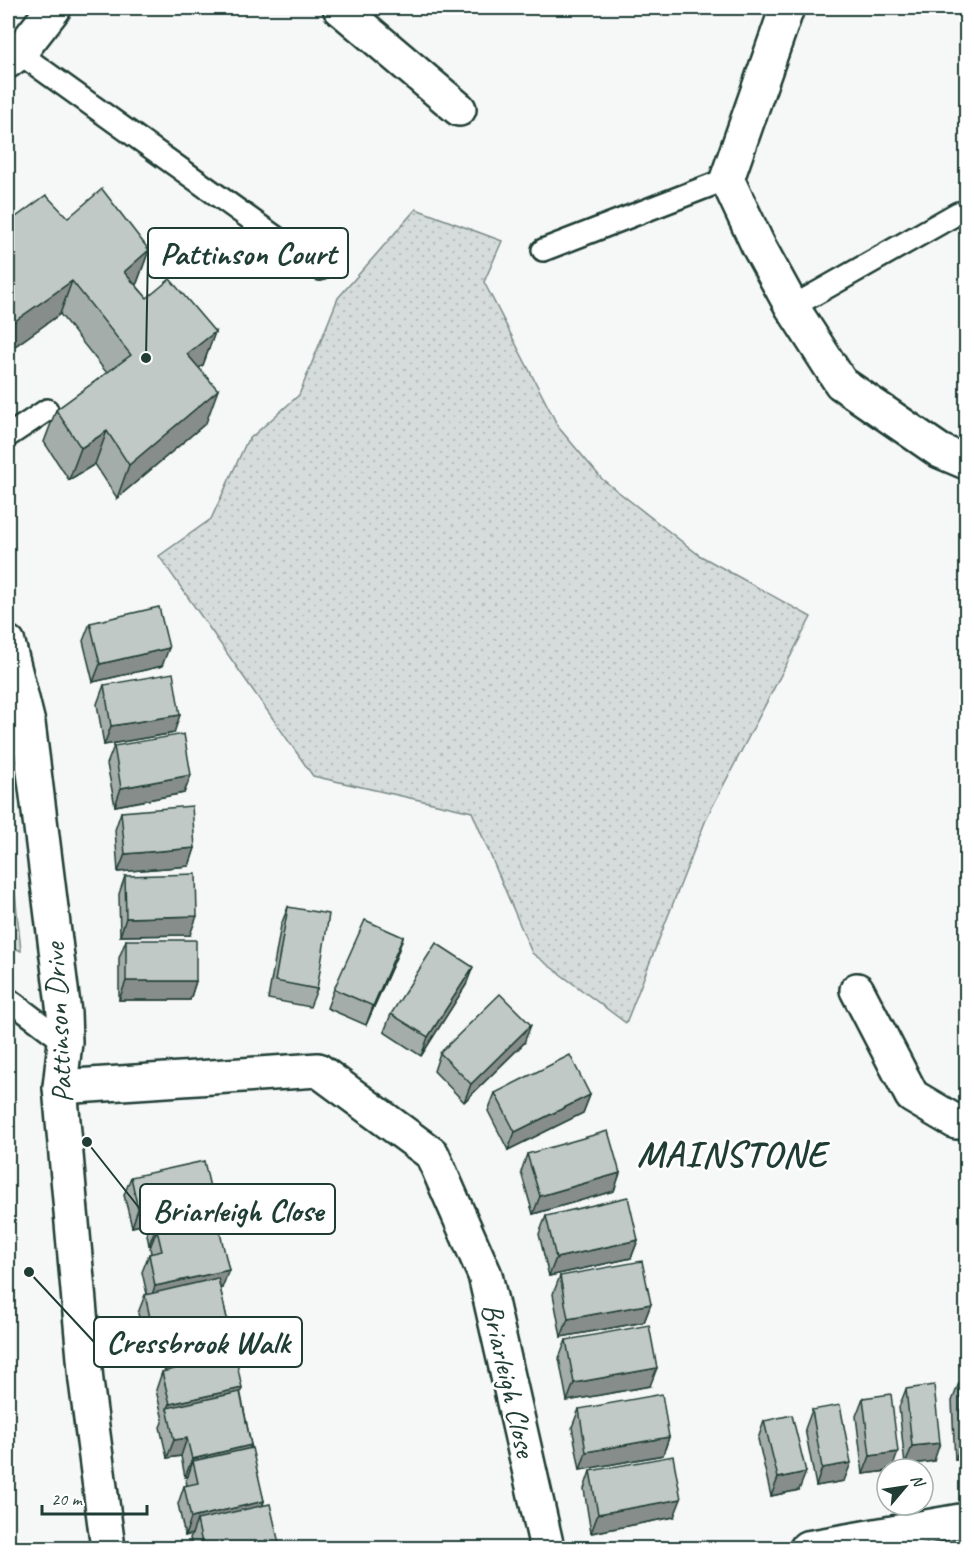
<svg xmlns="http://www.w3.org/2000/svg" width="974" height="1556" font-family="Caveat,sans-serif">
	<defs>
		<pattern id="park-dots" width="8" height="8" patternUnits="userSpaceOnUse" patternTransform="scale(1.5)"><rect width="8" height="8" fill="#d6dcdb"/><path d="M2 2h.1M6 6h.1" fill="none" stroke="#b7bebd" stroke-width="1.8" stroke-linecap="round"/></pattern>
	</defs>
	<rect width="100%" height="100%" fill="#f6f7f7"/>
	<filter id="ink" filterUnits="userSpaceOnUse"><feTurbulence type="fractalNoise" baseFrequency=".0167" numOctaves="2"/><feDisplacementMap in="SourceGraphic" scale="12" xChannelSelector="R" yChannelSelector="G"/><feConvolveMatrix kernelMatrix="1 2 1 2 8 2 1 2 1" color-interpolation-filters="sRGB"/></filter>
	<g filter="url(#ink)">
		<g fill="url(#park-dots)" stroke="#7a8c88" stroke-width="1.5">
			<path d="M416,209L502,241L484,282L559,428L602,479L699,555L811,617L707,817L626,1023L532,953L472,812L313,776L159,556L211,519L247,441L299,395L338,298Z"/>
			<path d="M8,826L21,951L8,945Z"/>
		</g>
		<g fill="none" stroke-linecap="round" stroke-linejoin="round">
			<defs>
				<g id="service">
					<path d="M19,53L320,269"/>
					<path d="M543,250L727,179"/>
					<path d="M792,307L958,213"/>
					<path d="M8,436L47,410"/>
					<path d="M8,999L65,1042"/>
				</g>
				<g id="minor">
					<path d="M340,8L459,109"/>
					<path d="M787,8L727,179L758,245L792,307L841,383L940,451L966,462"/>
					<path d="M8,61L19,53L54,8"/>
					<path d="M8,643L28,723L64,1013L65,1042L60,1087L86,1381L108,1548"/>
					<path d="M857,990L912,1096L956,1122L966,1120"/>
					<path d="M60,1087L318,1070L432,1154L485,1275L547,1548"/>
					<path d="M807,1548L966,1520"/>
				</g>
			</defs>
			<use href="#service" stroke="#1f3d34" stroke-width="26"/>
			<use href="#minor" stroke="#1f3d34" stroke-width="38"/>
			<use href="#service" stroke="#fff" stroke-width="21"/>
			<use href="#minor" stroke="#fff" stroke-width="33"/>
		</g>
		<g fill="#a5adaa" stroke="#1f3d34" stroke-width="1.5">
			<path d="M68,218L149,250L137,283L135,284L147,298L215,332L203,365L199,368L206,423L117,498L95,464L69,480L44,442L56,410L107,373L60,314L8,351V223Z"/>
			<path d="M90,623L162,666L93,682L83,641Z"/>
			<path d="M104,685L174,733L104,745L97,704Z"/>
			<path d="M114,746L191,775L184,793L115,806L107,764Z"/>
			<path d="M121,812L195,848L189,866L118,872L115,830Z"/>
			<path d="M125,876L190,935L120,936L119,894Z"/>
			<path d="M288,907L317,989L310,1007L268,999L281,925Z"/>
			<path d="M403,937L397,955L366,1025L327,1008L334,989Z"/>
			<path d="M126,940L196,981L190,1000H119V958Z"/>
			<path d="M466,985L421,1056L384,1032L391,1014Z"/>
			<path d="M524,1043L464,1102L434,1071L440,1053Z"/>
			<path d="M495,1093L590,1095L583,1113L508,1150L488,1111Z"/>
			<path d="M527,1154L620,1173L614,1191L533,1214L521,1172Z"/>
			<path d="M131,1177L215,1217L222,1288H220L230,1332L229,1335L251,1445L250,1449L264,1501L263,1505L280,1548H193L190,1538L192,1534L185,1536L178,1504L184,1486L187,1485L186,1480L188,1476L185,1477L181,1456L167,1458L160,1427L163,1420L156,1390L162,1372L165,1371L164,1366L166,1363H163L159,1342L145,1345L138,1313L145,1295L147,1294L142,1272L149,1254L151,1253L150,1248L151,1245H149L145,1224L132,1227L124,1195Z"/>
			<path d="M546,1216L638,1240L631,1258L549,1276L539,1234Z"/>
			<path d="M560,1276L651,1304L644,1322L561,1337L553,1294Z"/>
			<path d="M566,1340L650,1386L567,1401L559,1358Z"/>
			<path d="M959,1383H966V1459L955,1460L952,1401Z"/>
			<path d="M906,1389L934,1461L905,1465L899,1407Z"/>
			<path d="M863,1398L887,1469V1471L863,1474L856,1416Z"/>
			<path d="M579,1409L669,1437L663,1455L580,1470L572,1427Z"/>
			<path d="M812,1410L844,1481L816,1486L805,1429Z"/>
			<path d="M764,1421L799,1490L771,1496L758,1439Z"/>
			<path d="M590,1471L674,1517L591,1533L584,1489Z"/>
		</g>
		<g fill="#868d8b" stroke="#1f3d34" stroke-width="1.5">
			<path d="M149,250L137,283L112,305L124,272Z"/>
			<path d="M72,281L60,314L8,351V336L12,323Z"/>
			<path d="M215,332L203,365L175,386L187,354Z"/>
			<path d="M218,390L206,423L117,498L129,465Z"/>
			<path d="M107,431L95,464L69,480L81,448Z"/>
			<path d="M169,648L162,666L93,682L100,664Z"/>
			<path d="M180,715L174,733L104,745L111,726Z"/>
			<path d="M191,775L184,793L115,806L121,788Z"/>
			<path d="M195,848L189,866L118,872L125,854Z"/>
			<path d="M197,916L190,935L120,936L126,918Z"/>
			<path d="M403,937L397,955L366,1025L373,1006Z"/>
			<path d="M473,967L466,985L421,1056L428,1037Z"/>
			<path d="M126,981H196L190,1000H119Z"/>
			<path d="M531,1025L524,1043L464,1102L471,1084Z"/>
			<path d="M590,1095L583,1113L508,1150L515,1132Z"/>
			<path d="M620,1173L614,1191L533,1214L540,1196Z"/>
			<path d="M151,1206L145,1224L132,1227L138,1209Z"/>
			<path d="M216,1214L209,1232L157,1230L151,1245H149L156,1227Z"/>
			<path d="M638,1240L631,1258L549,1276L556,1258Z"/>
			<path d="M229,1270L222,1288L149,1304L155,1286Z"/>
			<path d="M651,1304L644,1322L561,1337L568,1319Z"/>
			<path d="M165,1324L159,1342L145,1345L152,1327Z"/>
			<path d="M230,1332L223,1350L171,1348L166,1363H163L170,1345Z"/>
			<path d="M657,1368L650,1386L567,1401L574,1383Z"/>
			<path d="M242,1388L236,1406L167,1410L170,1404Z"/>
			<path d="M669,1437L663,1455L580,1470L586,1452Z"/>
			<path d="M187,1438L181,1456L167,1458L174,1440Z"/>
			<path d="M962,1441H966V1459L955,1460Z"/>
			<path d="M940,1443L934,1461L905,1465L912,1446Z"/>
			<path d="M251,1445L245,1464L193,1461L188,1476L185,1477L192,1459Z"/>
			<path d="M898,1452L892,1469H887V1471L863,1474L870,1456Z"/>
			<path d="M851,1463L844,1481L816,1486L822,1468Z"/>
			<path d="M806,1472L799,1490L771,1496L778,1478Z"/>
			<path d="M681,1499L674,1517L591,1533L598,1514Z"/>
			<path d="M264,1501L258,1520H197L192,1534L185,1536L191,1518Z"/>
		</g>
		<g fill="#c0c9c6" stroke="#1f3d34" stroke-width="1.5">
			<path d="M102,189L149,250L124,272L147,298L170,279L215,332L187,354L218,390L129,465L107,431L81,448L56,410L131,355L72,281L12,323L8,317V223L46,195L68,218Z"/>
			<path d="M159,607L169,648L100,664L90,623Z"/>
			<path d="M173,673L180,715L111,726L104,685Z"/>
			<path d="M184,734L191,775L121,788L114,746Z"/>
			<path d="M192,806L195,848L125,854L121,812Z"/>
			<path d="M196,874L197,916L126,918L125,876Z"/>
			<path d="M288,907L329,914L317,989L275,981Z"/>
			<path d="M365,920L403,937L373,1006L334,989Z"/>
			<rect x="126" y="940" width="70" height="41"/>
			<path d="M436,943L473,967L428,1037L391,1014Z"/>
			<path d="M500,994L531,1025L471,1084L440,1053Z"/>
			<path d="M570,1055L590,1095L515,1132L495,1093Z"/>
			<path d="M608,1131L620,1173L540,1196L527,1154Z"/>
			<path d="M204,1161L216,1214L156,1227L151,1206L138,1209L131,1177Z"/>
			<path d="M628,1197L638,1240L556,1258L546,1216Z"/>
			<path d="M216,1216L229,1270L155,1286L149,1254L162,1251L157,1230Z"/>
			<path d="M642,1261L651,1304L568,1319L560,1276Z"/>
			<path d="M218,1278L230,1332L170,1345L165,1324L152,1327L145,1295Z"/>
			<path d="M649,1325L657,1368L574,1383L566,1340Z"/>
			<path d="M231,1334L242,1388L170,1404L162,1372L175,1369L171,1348Z"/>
			<path d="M959,1383H966V1441H962Z"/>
			<path d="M934,1385L940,1443L912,1446L906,1389Z"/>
			<path d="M240,1392L251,1445L192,1459L187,1438L174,1440L167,1408Z"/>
			<path d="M662,1394L669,1437L586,1452L579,1409Z"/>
			<path d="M891,1394L898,1452L870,1456L863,1398Z"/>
			<path d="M840,1405L851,1463L822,1468L812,1410Z"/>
			<path d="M792,1415L806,1472L778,1478L764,1421Z"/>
			<path d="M252,1448L264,1501L191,1518L184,1486L198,1483L193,1461Z"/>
			<path d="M673,1456L681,1499L598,1514L590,1471Z"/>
			<path d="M270,1504L280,1548H203L197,1520Z"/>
		</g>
	</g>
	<g text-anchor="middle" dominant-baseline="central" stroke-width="5" stroke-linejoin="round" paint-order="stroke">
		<g font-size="30" fill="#1f3d34" stroke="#fff">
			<text transform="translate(58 1023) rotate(-93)">Pattinson Drive</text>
			<text transform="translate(509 1380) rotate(77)">Briarleigh Close</text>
		</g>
		<g font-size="36" font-weight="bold" letter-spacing="1.5" fill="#1f3d34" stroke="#fff">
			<text x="732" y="1154">MAINSTONE</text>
		</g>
	</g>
	<path fill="none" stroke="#1f3d34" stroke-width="2" d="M146 358L148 253M87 1142L140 1209M29 1272L94 1342"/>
	<g fill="#1f3d34" stroke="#fff" stroke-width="2">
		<circle cx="146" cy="358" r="6"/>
		<circle cx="87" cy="1142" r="6"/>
		<circle cx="29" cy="1272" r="6"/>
	</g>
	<g fill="#fff" stroke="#1f3d34" stroke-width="2">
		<rect x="148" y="228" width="200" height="50" rx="6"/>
		<rect x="140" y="1184" width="195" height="50" rx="6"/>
		<rect x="94" y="1317" width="208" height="50" rx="6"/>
	</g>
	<g font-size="32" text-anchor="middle" font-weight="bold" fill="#1f3d34">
		<text x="248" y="264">Pattinson Court</text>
		<text x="238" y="1221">Briarleigh Close</text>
		<text x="198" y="1353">Cressbrook Walk</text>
	</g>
	<rect width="974" height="1556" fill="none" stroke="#fff" stroke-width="30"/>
	<rect x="15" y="15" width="944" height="1526" fill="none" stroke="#1f3d34" stroke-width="2" filter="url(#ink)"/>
	<g transform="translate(905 1487) rotate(61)"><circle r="28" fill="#ffffff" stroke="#a5b1ae" stroke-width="1.5"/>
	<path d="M0-4.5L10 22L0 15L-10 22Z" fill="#1f3d34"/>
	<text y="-9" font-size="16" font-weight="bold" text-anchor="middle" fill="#1f3d34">N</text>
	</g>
	<path d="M42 1505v9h105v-9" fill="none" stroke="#1f3d34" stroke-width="3"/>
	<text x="51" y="1505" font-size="18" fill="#1f3d34" stroke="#ffffff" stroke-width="4.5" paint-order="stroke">20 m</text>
</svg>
